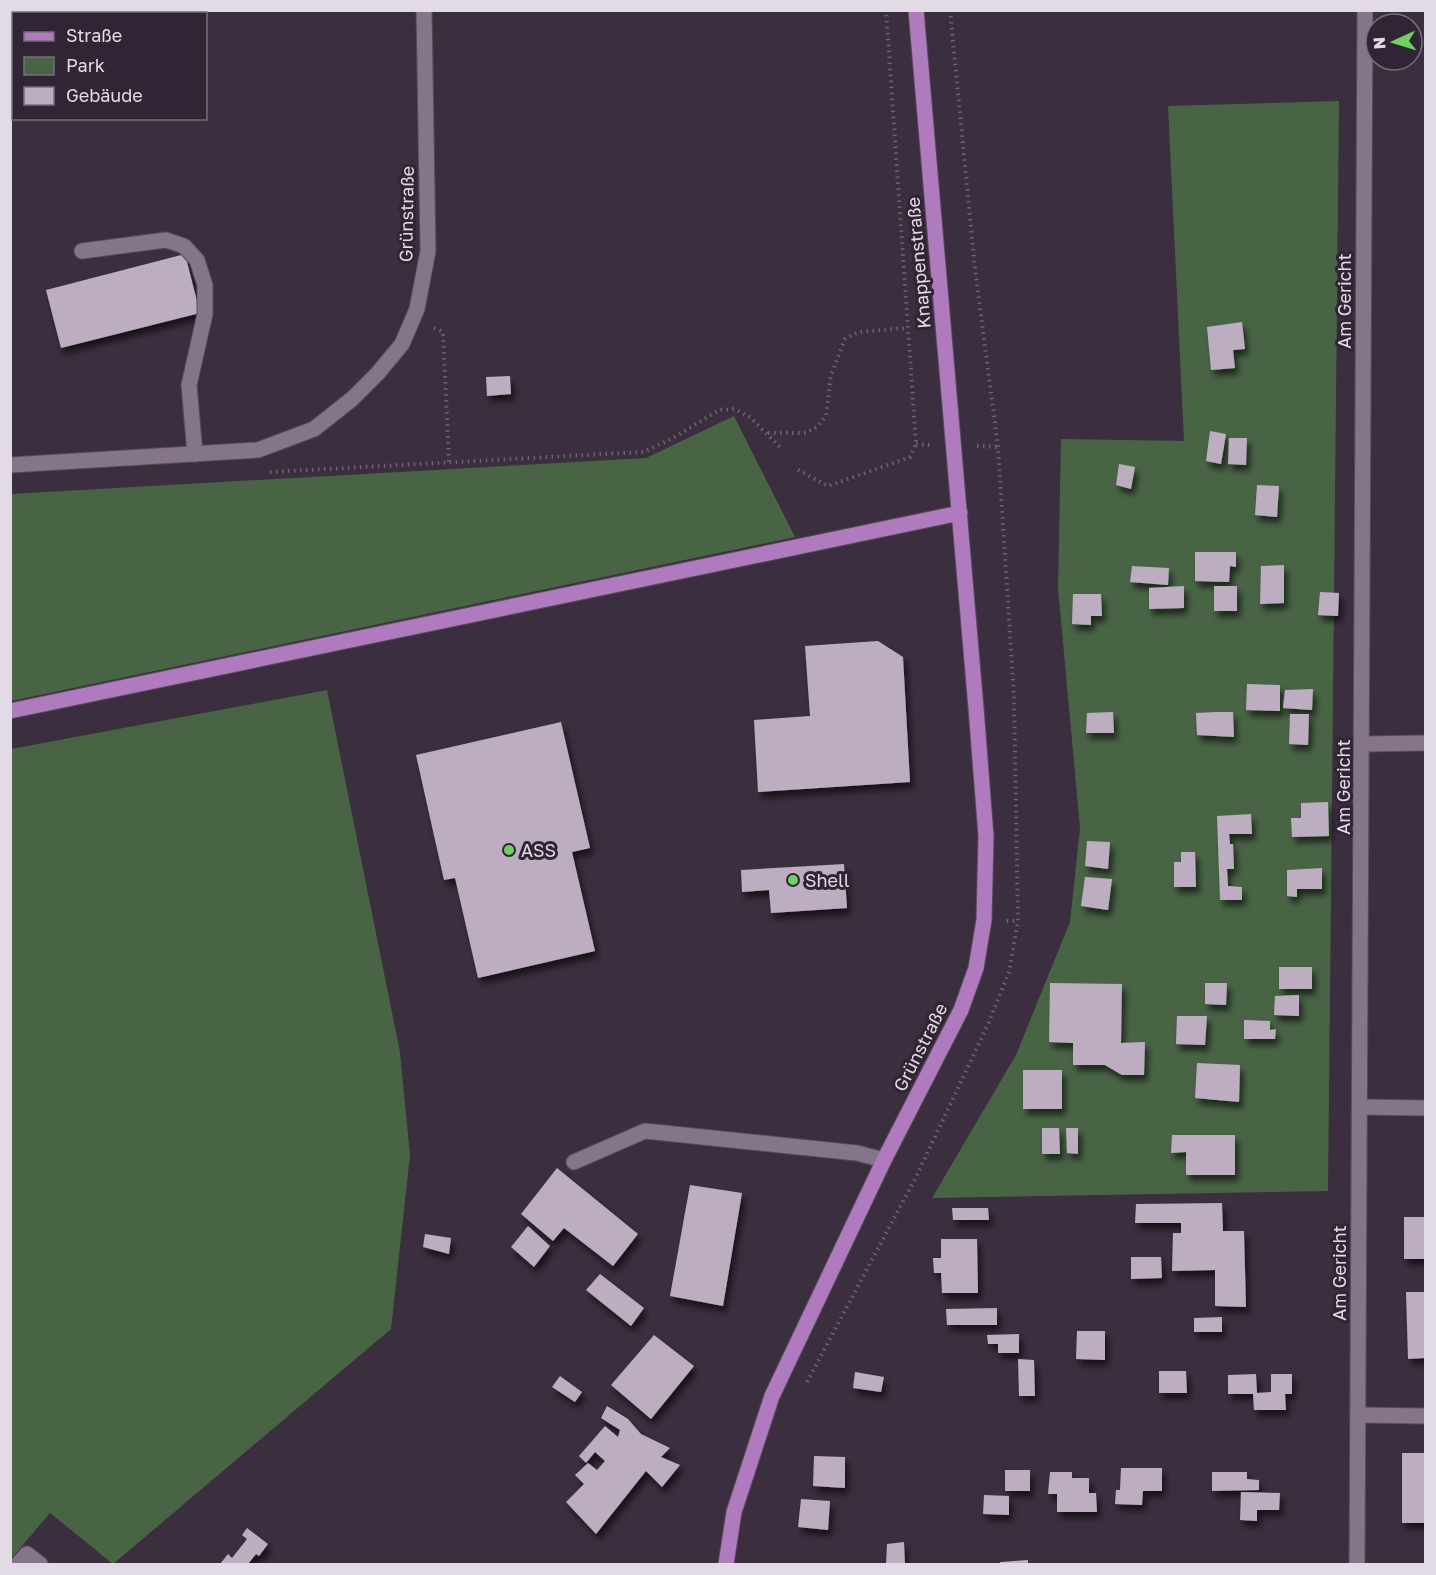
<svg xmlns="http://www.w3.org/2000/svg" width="1436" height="1575" font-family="'Golos Text',sans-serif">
	<defs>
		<filter id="shadow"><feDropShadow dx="3.5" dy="6" stdDeviation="3" flood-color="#0009"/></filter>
	</defs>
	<rect width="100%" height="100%" fill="#3b2e3f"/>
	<g fill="#486445">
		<path d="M1339,101L1328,1191L932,1198L1016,1055L1070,922L1080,828L1058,588L1061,439L1184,441L1168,106Z"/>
		<path d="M734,416L795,537L11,701V494L646,458Z"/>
		<path d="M327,690L400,1052L410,1155L391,1329L113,1564L50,1513L11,1559V749Z"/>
	</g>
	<g fill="#bdadc1" filter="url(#shadow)">
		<path d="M185,254L200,313L61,348L46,290Z"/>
		<path d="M1242,322L1245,349L1233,350L1235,368L1211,370L1207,327Z"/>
		<path d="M510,376L511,394L487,396L486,377Z"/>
		<path d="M1210,431L1226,434L1221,464L1206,461Z"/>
		<path d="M1229,438H1247L1246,465L1228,464Z"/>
		<path d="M1119,464L1135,467L1131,489L1116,485Z"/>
		<path d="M1257,485L1279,486L1277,517L1255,515Z"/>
		<path d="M1195,552H1236V567L1230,566L1229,582L1195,581Z"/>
		<path d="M1284,565V603L1260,604L1261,566Z"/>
		<path d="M1132,566L1169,568L1168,585L1130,582Z"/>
		<path d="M1184,586V608L1149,609V588Z"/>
		<rect x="1214" y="586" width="23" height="25"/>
		<path d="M1320,592L1339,593L1338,616L1318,615Z"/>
		<path d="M1073,594H1101L1102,616H1091V625L1072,624Z"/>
		<path d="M878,641L903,657L910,782L758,792L754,720L810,716L805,646Z"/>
		<path d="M1247,684L1280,685V711L1246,710Z"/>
		<path d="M1313,689L1312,710L1283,708L1285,690Z"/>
		<path d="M1113,712L1114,733H1086L1087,713Z"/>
		<path d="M1216,712H1233L1234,737L1197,735L1196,713Z"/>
		<path d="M1290,714H1309L1308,745L1289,744Z"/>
		<path d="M561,722L590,848L572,852L595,951L478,978L455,878L444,880L416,755Z"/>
		<path d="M1328,802L1329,836L1292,837L1291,818H1301V803Z"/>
		<path d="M1251,814L1252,834H1229L1230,844H1233L1234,869H1227L1228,886L1242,887V900H1220L1217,816Z"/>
		<path d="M1087,841L1110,842L1108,869L1085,866Z"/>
		<path d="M1181,852H1195L1196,887H1174V862H1181Z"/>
		<path d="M844,864L847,908L771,913L769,890L742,892L741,870Z"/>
		<path d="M1322,868V889H1297V897L1287,896V870Z"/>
		<path d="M1085,877L1112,879L1108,910L1081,906Z"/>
		<rect x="1279" y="967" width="33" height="22"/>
		<path d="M1050,983L1122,984L1121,1043L1145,1042L1144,1075H1122L1105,1065H1073V1043L1049,1042Z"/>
		<path d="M1205,983H1227L1226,1005L1205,1004Z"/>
		<path d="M1299,995V1016L1274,1015L1275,996Z"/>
		<path d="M1177,1016H1207L1205,1045L1176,1044Z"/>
		<path d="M1244,1020L1270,1021V1030L1276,1029L1275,1039H1244Z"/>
		<path d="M1197,1063L1240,1065L1239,1102L1195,1098Z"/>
		<rect x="1023" y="1070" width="39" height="39"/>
		<path d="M1042,1128H1059L1060,1154H1042Z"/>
		<path d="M1066,1128H1078V1154L1067,1153Z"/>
		<path d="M1172,1135H1235V1175H1186V1152L1171,1153Z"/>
		<path d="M557,1168L638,1234L613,1266L564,1228L553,1241L521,1214Z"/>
		<path d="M690,1185L742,1193L723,1306L670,1296Z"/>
		<path d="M1222,1203L1223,1231H1244L1246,1307L1215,1306V1270L1172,1271L1173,1233H1181V1223H1135L1136,1204Z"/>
		<path d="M952,1208H988L989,1220H953Z"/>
		<rect x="1404" y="1217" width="21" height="42"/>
		<path d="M528,1226L550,1246L534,1267L511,1247Z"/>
		<path d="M425,1234L451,1238L449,1254L423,1247Z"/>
		<path d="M941,1239H977L978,1293H942L941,1273H934L933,1258H941Z"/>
		<path d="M1131,1257H1161L1162,1278L1131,1279Z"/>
		<path d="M600,1274L644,1308L631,1326L586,1290Z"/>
		<path d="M1406,1292H1425V1358L1408,1359Z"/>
		<path d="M997,1308V1325H947L946,1309Z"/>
		<path d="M1222,1317V1332H1194V1318Z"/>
		<path d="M1077,1331H1105V1360L1076,1359Z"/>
		<path d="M1019,1334V1353H998V1344H988L987,1335Z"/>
		<path d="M654,1335L694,1366L651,1419L611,1385Z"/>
		<path d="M1018,1359L1034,1360L1035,1396H1019Z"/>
		<path d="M1159,1371H1186L1187,1393H1159Z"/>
		<path d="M855,1372L884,1377L881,1392L853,1388Z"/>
		<path d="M1256,1374L1257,1393L1271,1392V1374H1292V1394H1285L1286,1410H1254L1253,1394H1228V1375Z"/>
		<path d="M560,1376L582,1392L575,1402L552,1387Z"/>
		<path d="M607,1406L628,1419L641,1434L670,1448L661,1457L680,1465L662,1487L646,1471L596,1534L566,1502L584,1484L575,1475L588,1463L597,1470L605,1461L595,1452L586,1463L579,1456L605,1426L618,1437L620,1430L601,1418Z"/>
		<rect x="1402" y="1453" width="23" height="70"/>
		<path d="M814,1456L845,1457V1488L813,1486Z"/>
		<path d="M1121,1468H1162V1491H1143L1142,1505L1115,1504L1116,1490H1120Z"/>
		<rect x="1005" y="1470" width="25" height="21"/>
		<path d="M1050,1472H1072V1478H1089V1493H1096L1097,1512H1057V1494H1048Z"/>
		<path d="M1212,1472H1247V1479L1259,1480V1490L1212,1491Z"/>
		<path d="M1241,1492L1280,1493L1279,1510H1257V1521L1240,1520Z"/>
		<path d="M984,1495L1009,1496V1515L983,1514Z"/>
		<path d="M801,1499L830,1501L828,1530L798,1527Z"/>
		<path d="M247,1528L268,1544L259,1556L256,1554L248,1564H220L228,1554L232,1558L247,1539L242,1535Z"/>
		<path d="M904,1542L905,1564H886L887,1544Z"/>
		<path d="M1028,1560V1564H1000V1562Z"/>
	</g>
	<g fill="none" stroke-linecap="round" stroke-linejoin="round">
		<defs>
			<g id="minor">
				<path d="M82,251L166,240L184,246L197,260L205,285V314L189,385L195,454"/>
				<path d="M10,465L258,450L314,429L352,399L378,373L402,344L417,309L428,251L424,10"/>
				<path d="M1363,744L1426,743"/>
				<path d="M1360,1107L1426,1108"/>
				<path d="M574,1162L645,1131L857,1153L884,1160"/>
				<path d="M1358,1415L1426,1416"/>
				<path d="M18,1564L27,1554L40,1564"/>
				<path d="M1357,1564L1365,10"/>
			</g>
			<g id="major">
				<path d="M10,711L960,513"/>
				<path d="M726,1564L734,1512L772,1396L884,1160L961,1010L976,968L984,920L986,836L976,708L916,10"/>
			</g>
		</defs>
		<use href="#minor" stroke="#584d5b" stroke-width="17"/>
		<use href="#major" stroke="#584d5b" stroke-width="17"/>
		<g stroke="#6f6373" stroke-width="4" stroke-dasharray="1.5 4.5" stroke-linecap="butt">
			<path d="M950,10L975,269L998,447L1014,696L1018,921H1005"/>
			<path d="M434,328L443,332L449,463"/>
			<path d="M768,433H806L817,427L826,416L831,375L845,339L858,332L907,328"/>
			<path d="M916,444L930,445"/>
			<path d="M977,446L998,447"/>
			<path d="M798,470L828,486L910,457L916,444L886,10"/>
			<path d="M270,472L643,452L673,438L719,410L735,409L751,418L783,450"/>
			<path d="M807,1382L917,1175L989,1022L1009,972L1018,921"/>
		</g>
		<use href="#minor" stroke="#847589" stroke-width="15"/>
		<use href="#major" stroke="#af7abe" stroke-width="15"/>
	</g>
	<g fill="#6cd362" stroke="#312434" stroke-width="2">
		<circle cx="509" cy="850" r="6"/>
		<circle cx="793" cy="880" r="6"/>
	</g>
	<g text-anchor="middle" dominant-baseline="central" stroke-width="6" stroke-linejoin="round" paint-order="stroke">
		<g font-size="18" fill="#e2dae5" stroke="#312434">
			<text transform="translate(406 214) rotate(-89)">Grünstraße</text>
			<text transform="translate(918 263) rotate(-95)">Knappenstraße</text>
			<text transform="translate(1344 301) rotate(-90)">Am Gericht</text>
			<text transform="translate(1343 787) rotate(-90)">Am Gericht</text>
			<text transform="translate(920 1047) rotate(-63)">Grünstraße</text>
			<text transform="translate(1339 1273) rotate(-90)">Am Gericht</text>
		</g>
		<g font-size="18" fill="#e2dae5" stroke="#312434" text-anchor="start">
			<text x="521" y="850">ASS</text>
			<text x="805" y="880">Shell</text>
		</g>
	</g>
	<rect width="1436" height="1575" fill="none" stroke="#e2dae5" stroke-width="24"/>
	<rect x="12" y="12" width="195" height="108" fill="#312434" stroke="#786d7b" stroke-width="1.5"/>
	<rect x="24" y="32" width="30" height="9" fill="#af7abe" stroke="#786d7b" stroke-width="1.5"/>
	<text x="66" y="42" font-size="18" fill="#e2dae5">Straße</text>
	<rect x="24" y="57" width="30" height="18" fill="#486445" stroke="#786d7b" stroke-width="1.5"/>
	<text x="66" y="72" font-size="18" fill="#e2dae5">Park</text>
	<rect x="24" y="87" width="30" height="18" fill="#bdadc1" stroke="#786d7b" stroke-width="1.5"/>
	<text x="66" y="102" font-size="18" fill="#e2dae5">Gebäude</text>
	<g transform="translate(1394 42) rotate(266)"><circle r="28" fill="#312434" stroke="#786d7b" stroke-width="1.5"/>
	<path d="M0-4.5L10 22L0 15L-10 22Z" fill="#6cd362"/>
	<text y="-9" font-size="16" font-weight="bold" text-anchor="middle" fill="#e2dae5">N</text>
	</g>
</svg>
